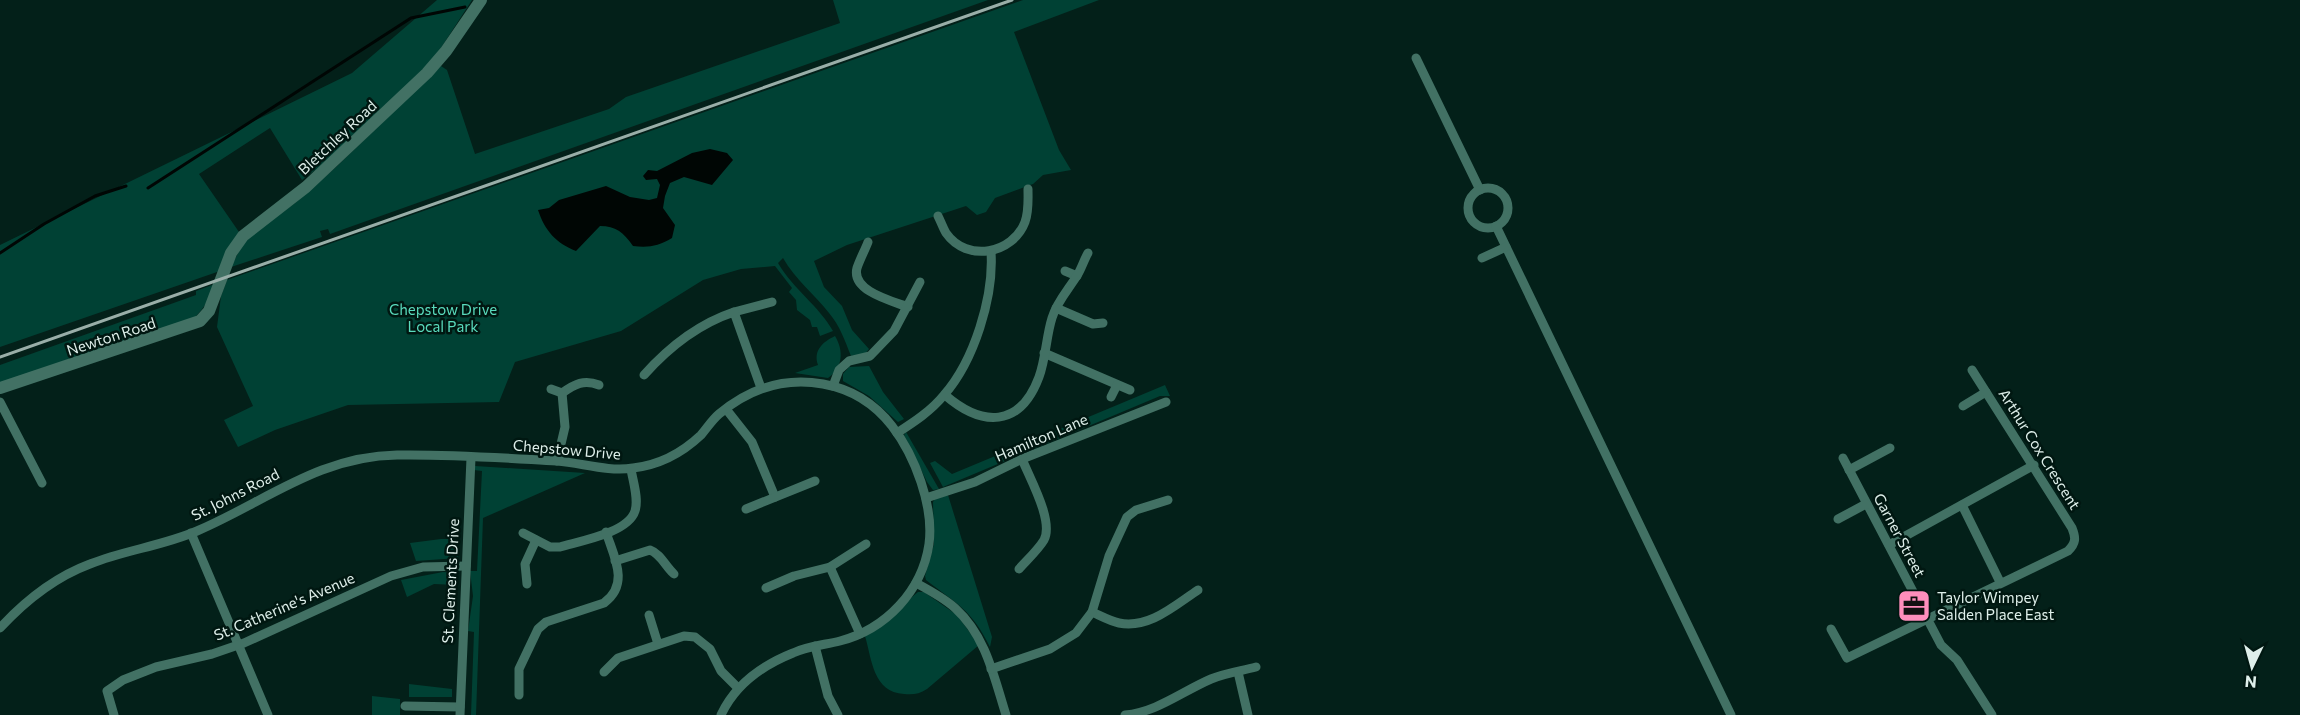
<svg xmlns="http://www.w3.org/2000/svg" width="2300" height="715" font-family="Commissioner,sans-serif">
	<rect width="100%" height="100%" fill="#032019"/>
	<g fill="#004134">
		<path d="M437,0H472L439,51L424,69L318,168L302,180L270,128L199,174L239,232L224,258L220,271L0,347V245L352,73Z"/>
		<path d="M833,0H988L330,234L328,229L320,231L322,237L231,267L242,245L253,234L295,203L336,167L441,66L447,70L475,154L609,109L626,97L840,23Z"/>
		<path d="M1023,0H1099L1014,32L1059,150L1071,170L1043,175L1033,184L995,198L986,212L977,215L966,206L847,245L814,261L824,287L842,306L852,330L869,349L865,354L851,356C845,341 840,326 829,313C815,295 795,279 783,258L778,263C794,290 819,306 833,331L820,336L817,327H812L810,320L797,310L796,300L789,292L792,288L775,266L741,269L703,280L621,331L515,362L499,402L348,405L275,430L238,447L224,420L253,406L217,327L221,296L227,280Z"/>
		<path d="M215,284C210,298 204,309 193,319L0,383V365L196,295V291Z"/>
		<path d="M835,336C844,351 843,368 828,378L795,373L818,365C813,350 823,342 835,336Z"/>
		<path d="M869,366L883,392L904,419L898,422L869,396L843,381V374L849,367Z"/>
		<path d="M1165,385L1170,396H1160L943,487L930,463L935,461L952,474Z"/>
		<path d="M906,432L939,489L933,490L927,482L904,435Z"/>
		<path d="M475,466L585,473L483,518L476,715H471L474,632L468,631L473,596L470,571H477L482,471L474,470Z"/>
		<path d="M948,495L992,637L990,647C971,609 958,605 926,580L925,576L934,544L933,502L935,499Z"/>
		<path d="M441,539H459L458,558L416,561L410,543Z"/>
		<path d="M443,572L458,573L457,585L434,584L407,597L401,580Z"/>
		<path d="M918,592H924L957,615L979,645L927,689C919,694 913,695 904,694C873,692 872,660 865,636Z"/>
		<path d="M409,684L452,689V697H409Z"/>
		<path d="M372,696L400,699V715H372Z"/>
	</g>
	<path fill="#000604" d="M710,149L727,153L733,160L712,185L684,177L670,183L665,196L663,208L675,225L672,238C658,246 649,248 633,246C623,232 616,226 600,226L576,251C556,243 545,231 538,210L549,208L559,200L606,186L630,197L649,200L657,198L660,185L657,179L646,180L643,176L648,170L657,171L692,153Z"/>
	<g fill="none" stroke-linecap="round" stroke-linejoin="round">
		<g stroke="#000604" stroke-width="3">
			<path d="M148,188L411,18L465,7"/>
			<path d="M0,253L44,224L95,196L126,186"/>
		</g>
		<g stroke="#427164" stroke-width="9">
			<path d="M1416,58L1480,190"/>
			<circle cx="1488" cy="208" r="20"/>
			<path d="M938,216C941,222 943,228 946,233C967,263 1013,254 1025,222C1029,211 1028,200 1028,189"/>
			<path d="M1496,226L1731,715"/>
			<path d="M868,242C865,250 860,259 857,268C851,291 892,301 908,307"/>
			<path d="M1482,258L1506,247"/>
			<path d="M1065,271L1077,276"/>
			<path d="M1056,308L1093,324L1103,323"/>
			<path d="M734,312L772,302"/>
			<path d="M1044,353L1130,390"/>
			<path d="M644,375C669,347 698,324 734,312L761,388"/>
			<path d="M833,386L839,370L849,361L870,356L894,331L920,282"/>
			<path d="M551,389L562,393C575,384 584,379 599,385"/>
			<path d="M945,395C982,427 1020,428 1039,377C1046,358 1046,337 1052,318C1057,301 1069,289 1078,274C1082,267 1084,260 1088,253"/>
			<path d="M1111,397L1117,385"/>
			<path d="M0,402L42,483"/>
			<path d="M1963,406L1986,392"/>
			<path d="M726,409L752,442L775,497"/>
			<path d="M897,433C914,422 931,411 944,395C974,361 994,297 991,252"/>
			<path d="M1843,458L1941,645L1957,660L1992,715"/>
			<path d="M557,461L565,427L562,393"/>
			<path d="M1849,470L1890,448"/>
			<path d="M926,498L975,482L1022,459L1166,402"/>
			<path d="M1962,505L2000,582"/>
			<path d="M746,509L815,481"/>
			<path d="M1838,519L1866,504"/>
			<path d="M191,533L268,715"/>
			<path d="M523,533L550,547H560C580,541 628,533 635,511C639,499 633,482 631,469"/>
			<path d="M1889,545L2034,465"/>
			<path d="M615,561L650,550C661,554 665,566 674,574"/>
			<path d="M830,567L860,634"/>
			<path d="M1019,569C1027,560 1038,550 1044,540C1054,521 1030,479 1022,459"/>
			<path d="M916,583C929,590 944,598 955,608C986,636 994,677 1006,715"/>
			<path d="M527,584L525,564L536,540"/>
			<path d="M766,588L794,576L830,567L866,544"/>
			<path d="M1092,612C1101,616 1110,621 1119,623C1149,629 1174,606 1198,590"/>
			<path d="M649,615L658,644"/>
			<path d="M0,628C25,601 55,577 90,564C125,550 162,546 197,531C265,502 319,456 397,455C450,454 504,458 557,461C582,463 608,472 633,468C659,465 682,453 701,435C707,428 712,420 719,414C749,389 784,377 823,384C851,389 875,404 892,426C915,456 934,506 929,544C922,591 886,629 840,641C824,645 808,646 793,653C763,665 735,685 721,715"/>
			<path d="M1831,629L1847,658L2068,551C2076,543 2076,538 2072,528L1972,370"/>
			<path d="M815,646L828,696L838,715"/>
			<path d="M991,669L1050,649L1076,633L1092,612L1109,556L1127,517L1136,510L1168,500"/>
			<path d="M604,672L618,658L684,636L695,637L710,649L721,671L738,688"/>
			<path d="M1238,672L1248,715"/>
			<path d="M519,695V669L538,629L546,622L604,603C630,584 614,557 606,532"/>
			<path d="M405,706L460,707"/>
			<path d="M114,715L107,691L123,680L156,667L212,654L244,643L391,576L423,567L466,566"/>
			<path d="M460,715L471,458"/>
			<path d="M1125,715C1157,712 1181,692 1211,679C1225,673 1241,671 1256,667"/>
		</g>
		<path stroke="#427164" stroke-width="12" d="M0,388L200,321L209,311L231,253L243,236L306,187L427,73L446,51L481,0"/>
		<path stroke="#99aea8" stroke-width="3" d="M0,357L1012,0"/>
	</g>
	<defs>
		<symbol id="office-square" viewBox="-11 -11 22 22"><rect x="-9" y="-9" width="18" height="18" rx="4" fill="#fe8ebc" stroke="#001711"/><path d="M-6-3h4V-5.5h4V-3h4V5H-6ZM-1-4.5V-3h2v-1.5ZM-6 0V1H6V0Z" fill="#111"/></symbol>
	</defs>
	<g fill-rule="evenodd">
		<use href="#office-square" x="1895" y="587" width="38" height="38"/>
	</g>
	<g text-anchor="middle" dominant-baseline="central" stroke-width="5" stroke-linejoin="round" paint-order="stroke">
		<g font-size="15" fill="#deefea" stroke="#001711">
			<text transform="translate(337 137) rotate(-43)">Bletchley Road</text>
			<text transform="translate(111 336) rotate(-18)">Newton Road</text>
			<text transform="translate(1041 437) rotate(-23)">Hamilton Lane</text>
			<text transform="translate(567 449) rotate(5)">Chepstow Drive</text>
			<text transform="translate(2040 449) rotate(58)">Arthur Cox Crescent</text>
			<text transform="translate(235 494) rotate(-27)">St. Johns Road</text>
			<text transform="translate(1900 535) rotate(62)">Garner Street</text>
			<text transform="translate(450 581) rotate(-87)">St. Clements Drive</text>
			<text transform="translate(284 606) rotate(-23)">St. Catherine's Avenue</text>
		</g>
		<g font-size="15" fill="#59dbbd" stroke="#001711">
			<text x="443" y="309">Chepstow Drive<tspan x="443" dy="17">Local Park</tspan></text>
		</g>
		<g font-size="15" fill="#deefea" stroke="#001711" text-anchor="start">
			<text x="1937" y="597">Taylor Wimpey<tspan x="1937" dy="17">Salden Place East</tspan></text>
		</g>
	</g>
	<g transform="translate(2252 667) rotate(185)" stroke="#001711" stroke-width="4.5" paint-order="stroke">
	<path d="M0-4.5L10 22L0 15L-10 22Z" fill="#deefea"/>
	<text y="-9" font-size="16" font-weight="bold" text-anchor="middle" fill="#deefea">N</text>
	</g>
</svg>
